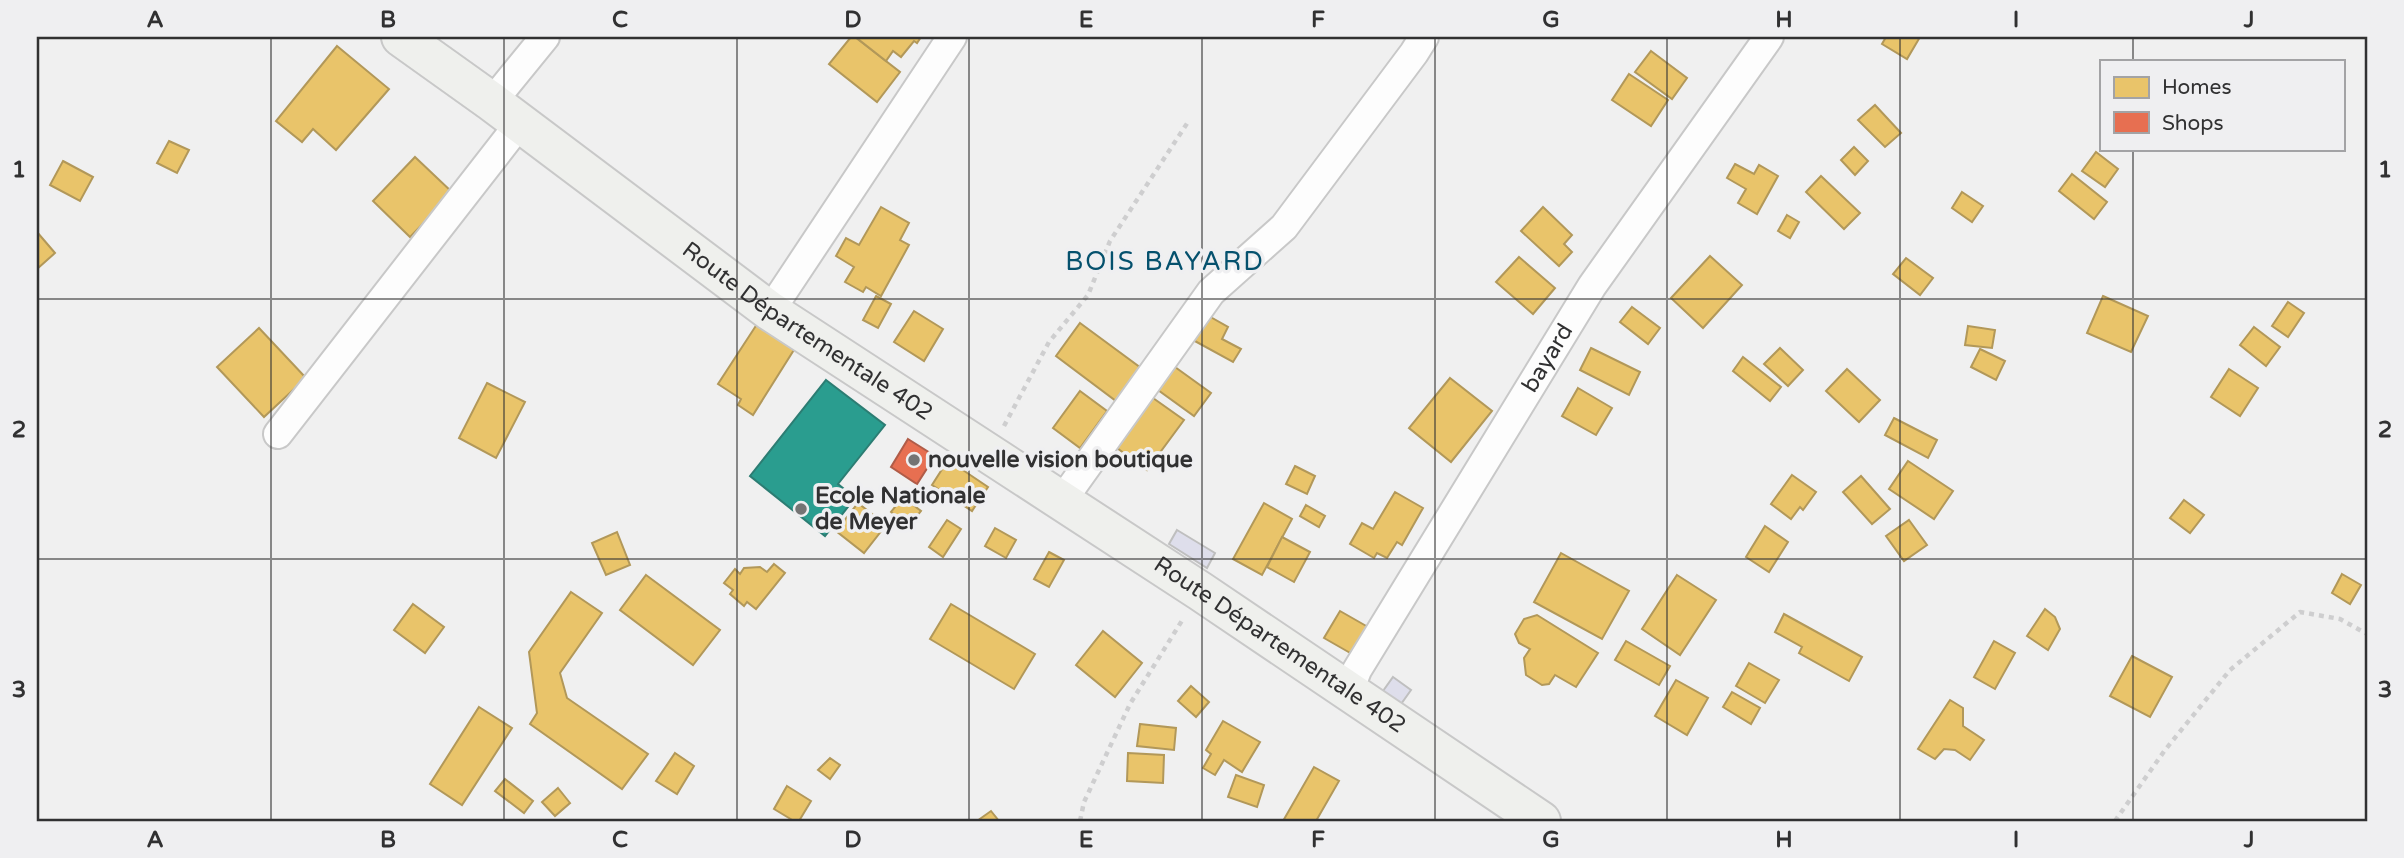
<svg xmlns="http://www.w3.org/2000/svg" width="2404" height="858" font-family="'Varela Round',sans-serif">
	<rect width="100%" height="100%" fill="#f0f0f0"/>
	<g fill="#e9c46a" stroke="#b29859" stroke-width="2">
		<path d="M851,37H855L900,72L877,102L829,64Z"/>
		<path d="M859,37H921L917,43L914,41L901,57L893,51L886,61L858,39Z"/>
		<path d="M1886,37H1920L1907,59L1882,44Z"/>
		<path d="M337,46L389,89L336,150L313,129L302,142L276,121Z"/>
		<path d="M1651,51L1687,78L1672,99L1635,72Z"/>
		<path d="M1629,74L1668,100L1651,126L1612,100Z"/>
		<path d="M1875,105L1901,133L1885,147L1858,120Z"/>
		<path d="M169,141L189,150L177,173L157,163Z"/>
		<path d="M1854,147L1868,161L1855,175L1841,160Z"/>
		<path d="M2096,152L2118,169L2105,187L2082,171Z"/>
		<path d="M415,157L453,193L410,237L373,201Z"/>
		<path d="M63,161L93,177L80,201L50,185Z"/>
		<path d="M1735,164L1754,174L1759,165L1778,176L1757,214L1738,203L1746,189L1727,178Z"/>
		<path d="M2072,174L2107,202L2094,219L2059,191Z"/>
		<path d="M1821,176L1860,213L1844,229L1806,192Z"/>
		<path d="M1962,192L1983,206L1972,222L1952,208Z"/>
		<path d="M881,207L909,223L900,240L909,245L881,296L866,287L863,292L845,282L854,267L836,256L846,238L859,245Z"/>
		<path d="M1543,207L1572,235L1564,244L1572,252L1559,266L1521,231Z"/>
		<path d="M1787,215L1799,222L1790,238L1778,231Z"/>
		<path d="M37,232L55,253L37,269Z"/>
		<path d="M1710,256L1742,285L1703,328L1671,298Z"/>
		<path d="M1519,257L1555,288L1533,314L1496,282Z"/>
		<path d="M1906,258L1933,278L1920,295L1893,274Z"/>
		<path d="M876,296L891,304L878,328L863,320Z"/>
		<path d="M2103,296L2148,316L2131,352L2087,333Z"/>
		<path d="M2288,302L2304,313L2288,337L2272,326Z"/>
		<path d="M1632,307L1660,328L1648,344L1620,322Z"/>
		<path d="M914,311L943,329L924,361L894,342Z"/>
		<path d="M1207,315L1228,327L1222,339L1241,349L1233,362L1193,340Z"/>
		<path d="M759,321L797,345L753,415L738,405L741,399L718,384Z"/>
		<path d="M1080,323L1141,368L1116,401L1056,356Z"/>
		<path d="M1968,326L1995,330L1992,348L1965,345Z"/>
		<path d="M2254,327L2280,347L2266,366L2240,345Z"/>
		<path d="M259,328L306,378L264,417L217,367Z"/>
		<path d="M1591,348L1640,372L1629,395L1580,370Z"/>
		<path d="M1780,348L1803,370L1788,386L1764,364Z"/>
		<path d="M1980,349L2005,361L1996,380L1971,367Z"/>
		<path d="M1743,357L1781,387L1770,401L1733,371Z"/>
		<path d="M1175,367L1211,393L1194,416L1158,390Z"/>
		<path d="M1847,369L1880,400L1859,422L1826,391Z"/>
		<path d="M2229,369L2258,388L2240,416L2211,397Z"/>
		<path d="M1450,378L1492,411L1451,462L1409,428Z"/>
		<path d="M487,383L525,402L496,458L459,438Z"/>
		<path d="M1578,388L1612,408L1596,435L1562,416Z"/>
		<path d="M1080,391L1107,411L1080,448L1053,428Z"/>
		<path d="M1153,398L1184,420L1147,470L1117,448Z"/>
		<path d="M1894,418L1937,440L1928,458L1885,435Z"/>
		<path d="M948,460L988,487L972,511L932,485Z"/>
		<path d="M1908,461L1953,491L1934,519L1889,489Z"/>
		<path d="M1295,466L1315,476L1307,494L1286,484Z"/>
		<path d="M1792,475L1816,492L1803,510L1800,507L1791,519L1771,504Z"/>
		<path d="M1861,476L1890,509L1872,524L1843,492Z"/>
		<path d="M1395,492L1423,508L1402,545L1397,542L1387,558L1377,553L1374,558L1350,544L1362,523L1373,529Z"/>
		<path d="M903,497L921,511L908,527L891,512Z"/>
		<path d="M2184,500L2204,515L2190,533L2170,518Z"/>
		<path d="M858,503L886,525L864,553L836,531Z"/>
		<path d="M1264,503L1292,519L1262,575L1233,559Z"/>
		<path d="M1306,505L1325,516L1319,527L1300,516Z"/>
		<path d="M947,520L961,529L943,557L929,547Z"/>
		<path d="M1909,520L1927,545L1904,561L1886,536Z"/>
		<path d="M1765,526L1788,542L1769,572L1746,557Z"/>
		<path d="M995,528L1016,540L1006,558L985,546Z"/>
		<path d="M617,532L630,565L606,575L592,543Z"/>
		<path d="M1282,537L1310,552L1294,582L1267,567Z"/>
		<path d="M1049,552L1064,560L1049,587L1034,579Z"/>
		<path d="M1561,553L1629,591L1602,639L1534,602Z"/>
		<path d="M774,564L785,573L756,609L747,602L744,606L730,594L733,590L724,583L735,569L740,574L744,568L760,567L767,572Z"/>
		<path d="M2342,574L2361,585L2350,604L2332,593Z"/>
		<path d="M646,575L720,630L693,665L620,610Z"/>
		<path d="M1677,575L1716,600L1680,655L1642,629Z"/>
		<path d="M571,592L602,613L560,673L567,698L648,754L622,789L530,724L537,713L529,652Z"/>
		<path d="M413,604L444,627L425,653L394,630Z"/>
		<path d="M951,604L1035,654L1014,689L930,639Z"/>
		<path d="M2045,609L2055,617L2060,629L2048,650L2027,636Z"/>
		<path d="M1340,611L1368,627L1352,654L1324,638Z"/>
		<path d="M1784,614L1862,657L1849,681L1799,653L1802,647L1775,632Z"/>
		<path d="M1537,615L1598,653L1576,687L1555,675L1549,684L1542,685L1526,675L1524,658L1530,649L1519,643L1515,634L1524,619Z"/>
		<path d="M1103,631L1142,663L1115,697L1076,665Z"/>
		<path d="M1626,641L1670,666L1659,685L1615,660Z"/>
		<path d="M1994,641L2015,653L1995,689L1974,677Z"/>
		<path d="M2132,656L2172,677L2150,717L2110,696Z"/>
		<path d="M1749,663L1779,680L1765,703L1736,686Z"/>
		<path d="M1676,680L1708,698L1687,735L1655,716Z"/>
		<path d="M1191,686L1209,702L1196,717L1178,701Z"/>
		<path d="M1732,692L1760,708L1751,724L1723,707Z"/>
		<path d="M1950,700L1963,708V726L1984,740L1970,760L1955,750L1944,749L1935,759L1918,749Z"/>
		<path d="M479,707L512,728L462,805L430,784Z"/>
		<path d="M1223,721L1260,742L1242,772L1224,760L1215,775L1203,768L1211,754L1206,750Z"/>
		<path d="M1140,724L1176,728L1174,750L1137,746Z"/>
		<path d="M675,753L694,766L677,794L656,781Z"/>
		<path d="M1128,753L1164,755L1163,783L1127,781Z"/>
		<path d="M830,758L840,765L830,779L818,770Z"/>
		<path d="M1314,767L1339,781L1316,821H1283Z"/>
		<path d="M1236,775L1264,785L1257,807L1228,797Z"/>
		<path d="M505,779L533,801L524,813L495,791Z"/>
		<path d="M787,786L811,801L799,821H794L774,809Z"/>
		<path d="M558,788L570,803L555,816L542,802Z"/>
		<path d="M991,811L999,821H977Z"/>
	</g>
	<path fill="#e76f51" stroke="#b05c48" stroke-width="2" d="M908,439L935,456L917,484L891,467Z"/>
	<path fill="#2a9d8f" stroke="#2c7d73" stroke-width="2" d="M826,380L885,425L838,484L855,498L825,536L750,476Z"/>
	<g fill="#dedeeb" stroke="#bfbfbf" stroke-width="2">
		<path d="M1177,530L1215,553L1207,568L1169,544Z"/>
		<path d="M1393,677L1411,690L1401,704L1383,691Z"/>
	</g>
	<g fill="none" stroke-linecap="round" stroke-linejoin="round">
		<defs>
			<g id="minor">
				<path d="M492,102L545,37"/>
				<path d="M770,311L952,37"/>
				<path d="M278,434L520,123"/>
				<path d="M1061,502L1211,292L1284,227L1414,53L1424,37"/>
				<path id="s1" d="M1349,691L1357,670L1592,286L1769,37"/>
			</g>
			<g id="secondary">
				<path id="s2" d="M401,37L492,102L770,311L1200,591L1541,821"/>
			</g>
		</defs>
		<use href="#minor" stroke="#c8c8c8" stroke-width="32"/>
		<use href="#secondary" stroke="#c8c8c8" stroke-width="42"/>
		<g stroke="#cececf" stroke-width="4.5" stroke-dasharray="5 5" stroke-linecap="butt">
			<path d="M1004,426L1049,342L1088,295L1110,241L1188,122"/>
			<path d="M1080,821L1084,802L1130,704L1183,619"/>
			<path d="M2115,821L2165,750L2230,670L2300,612L2340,619L2367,634"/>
		</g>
		<use href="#minor" stroke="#fdfdfd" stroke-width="28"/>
		<use href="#secondary" stroke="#eff0ed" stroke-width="38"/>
	</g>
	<path fill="none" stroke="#313132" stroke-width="2" stroke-opacity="0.55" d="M271,37V821M504,37V821M737,37V821M969,37V821M1202,37V821M1435,37V821M1667,37V821M1900,37V821M2133,37V61M2133,149V821M37,299H2367M37,559H2367"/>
	<g fill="#747474" stroke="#efeff1" stroke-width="2.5">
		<circle cx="914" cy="460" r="7"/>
		<circle cx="801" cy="509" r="7"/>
	</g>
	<g text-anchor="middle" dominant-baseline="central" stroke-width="7" stroke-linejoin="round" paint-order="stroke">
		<g font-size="23" fill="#313132" stroke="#efeff1">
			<text stroke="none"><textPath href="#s2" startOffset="502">Route Départementale 402</textPath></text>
			<text stroke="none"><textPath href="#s1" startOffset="388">bayard</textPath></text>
			<text stroke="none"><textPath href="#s2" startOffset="1069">Route Départementale 402</textPath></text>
		</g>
		<g font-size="23" font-weight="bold" fill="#313132" stroke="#efeff1" text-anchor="start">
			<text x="928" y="460">nouvelle vision boutique</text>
			<text x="815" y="496">Ecole Nationale<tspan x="815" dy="26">de Meyer</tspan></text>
		</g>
		<g font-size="26" letter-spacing="2" fill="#05516d" stroke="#efeff1">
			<text x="1165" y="261">BOIS BAYARD</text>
		</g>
	</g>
	<rect width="2404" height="858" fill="none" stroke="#efeff1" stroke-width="77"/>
	<rect x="2100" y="60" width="245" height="91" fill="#efeff1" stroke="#a3a3a5" stroke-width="2"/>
	<rect x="2114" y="77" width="35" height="21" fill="#e9c46a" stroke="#a3a3a5" stroke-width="2"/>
	<text x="2162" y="94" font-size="21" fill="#313132">Homes</text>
	<rect x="2114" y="112" width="35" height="21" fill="#e76f51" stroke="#a3a3a5" stroke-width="2"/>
	<text x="2162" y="130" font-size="21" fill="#313132">Shops</text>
	<rect x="38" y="38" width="2328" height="782" fill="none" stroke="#313132" stroke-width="2.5"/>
	<g font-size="23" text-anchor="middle" font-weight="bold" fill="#313132">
		<text x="155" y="27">A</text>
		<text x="388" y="27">B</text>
		<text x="620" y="27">C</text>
		<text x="853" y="27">D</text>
		<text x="1086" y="27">E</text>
		<text x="1318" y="27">F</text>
		<text x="1551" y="27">G</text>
		<text x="1784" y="27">H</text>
		<text x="2016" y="27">I</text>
		<text x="2249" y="27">J</text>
		<text x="19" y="177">1</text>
		<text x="2385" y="177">1</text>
		<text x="19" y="437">2</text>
		<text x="2385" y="437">2</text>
		<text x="19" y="697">3</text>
		<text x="2385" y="697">3</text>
		<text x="155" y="847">A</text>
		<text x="388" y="847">B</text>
		<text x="620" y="847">C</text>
		<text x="853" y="847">D</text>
		<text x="1086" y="847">E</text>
		<text x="1318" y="847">F</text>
		<text x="1551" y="847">G</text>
		<text x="1784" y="847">H</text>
		<text x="2016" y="847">I</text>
		<text x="2249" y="847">J</text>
	</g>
</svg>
